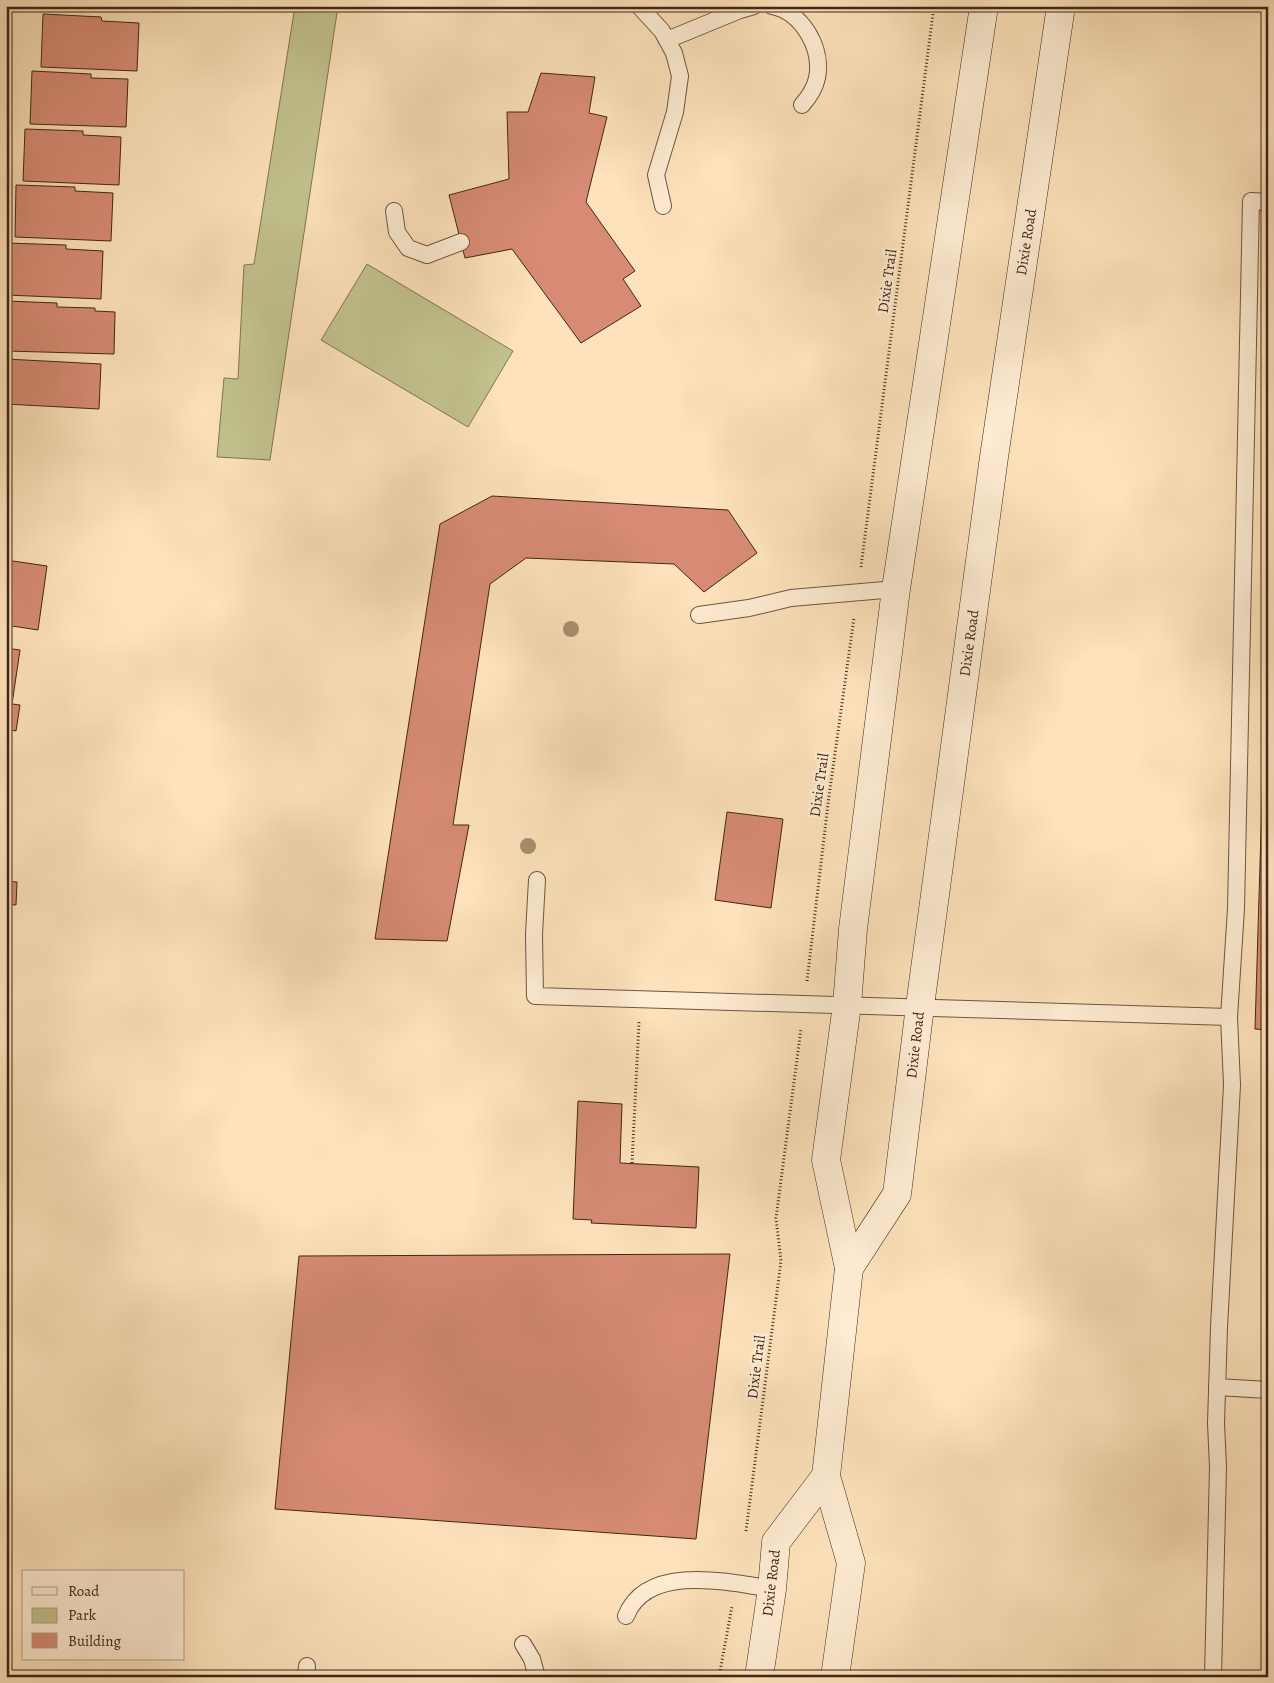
<svg xmlns="http://www.w3.org/2000/svg" width="1274" height="1683" font-family="Alegreya,serif">
	<rect width="100%" height="100%" fill="#fde2bb"/>
	<filter id="stains"><feTurbulence type="fractalNoise" baseFrequency=".004" numOctaves="4"/><feColorMatrix values="0 0 0 0 .2 0 0 0 0 .09 0 0 0 0 .02 0 0 0 .5 -.17"/></filter>
	<radialGradient id="worn" r=".72"><stop offset=".6" stop-color="#630" stop-opacity="0"/><stop offset="1" stop-color="#630" stop-opacity=".3"/></radialGradient>
	<g fill="#c2c28e" stroke="#827452">
		<path d="M295,6H338L270,460L217,457L224,378L238,379L244,265L254,264Z"/>
		<path d="M367,264L513,351L468,427L321,340Z"/>
	</g>
	<g fill="#d78b74" stroke="#412617">
		<path d="M61,6H158V12L61,8Z"/>
		<path d="M43,14L101,17L102,21L139,23L137,71L41,67Z"/>
		<path d="M32,71L91,74V78L128,79L126,127L30,124Z"/>
		<path d="M541,73L595,77L589,113L607,117L586,202L635,271L623,279L641,306L581,343L512,249L465,258L449,195L509,179L507,112H528Z"/>
		<path d="M25,129L83,131V135L121,137L119,185L23,181Z"/>
		<path d="M16,185L75,187V191L113,193L111,241L15,237Z"/>
		<path d="M7,243L66,245V249L103,251L101,299L6,295Z"/>
		<path d="M6,301L57,303V307L95,308V311L115,312L114,354L6,351Z"/>
		<path d="M6,359L101,364L99,409L6,404Z"/>
		<path d="M492,496L728,510L757,553L704,592L674,564L526,558L490,584L453,825H469L447,941L375,939L440,524Z"/>
		<path d="M6,560L47,566L38,630L6,625Z"/>
		<path d="M1268,601V1030L1255,1029Z"/>
		<path d="M6,648L20,650L12,704L20,705L16,731L6,729Z"/>
		<path d="M727,812L783,819L771,908L715,900Z"/>
		<path d="M6,881L17,882L16,905L6,904Z"/>
		<path d="M578,1101L622,1104L620,1163L699,1167L696,1228L591,1223L592,1220L573,1219Z"/>
		<path d="M730,1254L696,1539L275,1509L299,1256Z"/>
	</g>
	<g fill="none" stroke-linecap="round" stroke-linejoin="round">
		<defs>
			<g id="service">
				<path d="M639,6L662,31L674,53L680,76L675,112L656,175L663,206"/>
				<path d="M772,6C802,12 823,48 817,78C815,88 809,97 802,105"/>
				<path d="M667,40L740,10L754,6"/>
				<path d="M394,211L397,232L408,248L427,255L461,242"/>
				<path d="M699,615L749,608L791,598L896,589"/>
				<path d="M537,880L534,934L535,996L1229,1017"/>
				<path d="M1217,1387L1268,1390"/>
				<path d="M626,1616C647,1563 729,1582 772,1589"/>
				<path d="M523,1644L532,1659L537,1677"/>
				<path d="M306,1677L307,1666"/>
				<path d="M1213,1677L1218,1467L1216,1423L1219,1327L1232,1085L1229,1017L1236,909L1251,201L1268,202"/>
			</g>
			<g id="secondary">
				<path d="M849,1268L897,1194L920,1006L994,457L1061,6"/>
				<path d="M759,1677L772,1589L776,1542L826,1476"/>
				<path d="M835,1677L851,1563L826,1476L849,1268L826,1160L847,1005L853,929L896,589L984,6"/>
			</g>
		</defs>
		<use href="#service" stroke="#705540" stroke-width="18"/>
		<use href="#secondary" stroke="#412617" stroke-width="29"/>
		<g stroke="#412617" stroke-width="3" stroke-dasharray="1 2.5" stroke-linecap="butt">
			<path d="M861,567L934,6"/>
			<path d="M807,981L829,796L854,618"/>
			<path d="M632,1163L639,1022"/>
			<path d="M746,1531L781,1261L776,1218L801,1029"/>
			<path d="M719,1677L732,1606"/>
		</g>
		<use href="#service" stroke="#feecd3" stroke-width="16"/>
		<use href="#secondary" stroke="#feecd3" stroke-width="28"/>
	</g>
	<g fill="#a79071">
		<circle cx="571" cy="629" r="8"/>
		<circle cx="528" cy="846" r="8"/>
	</g>
	<g text-anchor="middle" dominant-baseline="central" stroke-width="5" stroke-linejoin="round" paint-order="stroke">
		<g font-size="15" fill="#412617" stroke="#feecd3">
			<text transform="translate(1026 242) rotate(-81)">Dixie Road</text>
			<text transform="translate(887 281) rotate(-82)">Dixie Trail</text>
			<text transform="translate(969 643) rotate(-82)">Dixie Road</text>
			<text transform="translate(819 785) rotate(-82)">Dixie Trail</text>
			<text transform="translate(915 1045) rotate(-83)">Dixie Road</text>
			<text transform="translate(756 1367) rotate(-83)">Dixie Trail</text>
			<text transform="translate(771 1583) rotate(-83)">Dixie Road</text>
		</g>
	</g>
	<rect width="1274" height="1683" fill="none" stroke="#fde2bb" stroke-width="25"/>
	<rect x="8" y="8" width="1259" height="1668" fill="none" stroke="#412617" stroke-width="2.5"/>
	<rect x="12" y="12" width="1249" height="1658" fill="none" stroke="#412617"/>
	<rect x="22" y="1570" width="162" height="90" fill="#feecd3" stroke="#b29d88"/>
	<rect x="32" y="1587" width="25" height="8" fill="#feecd3" stroke="#b29d88"/>
	<text x="68" y="1596" font-size="15" fill="#412617">Road</text>
	<rect x="32" y="1608" width="25" height="15" fill="#c2c28e" stroke="#b29d88"/>
	<text x="68" y="1620" font-size="15" fill="#412617">Park</text>
	<rect x="32" y="1633" width="25" height="15" fill="#d78b74" stroke="#b29d88"/>
	<text x="68" y="1646" font-size="15" fill="#412617">Building</text>
	<rect width="100%" height="100%" filter="url(#stains)"/>
	<rect width="100%" height="100%" fill="url(#worn)"/>
</svg>
